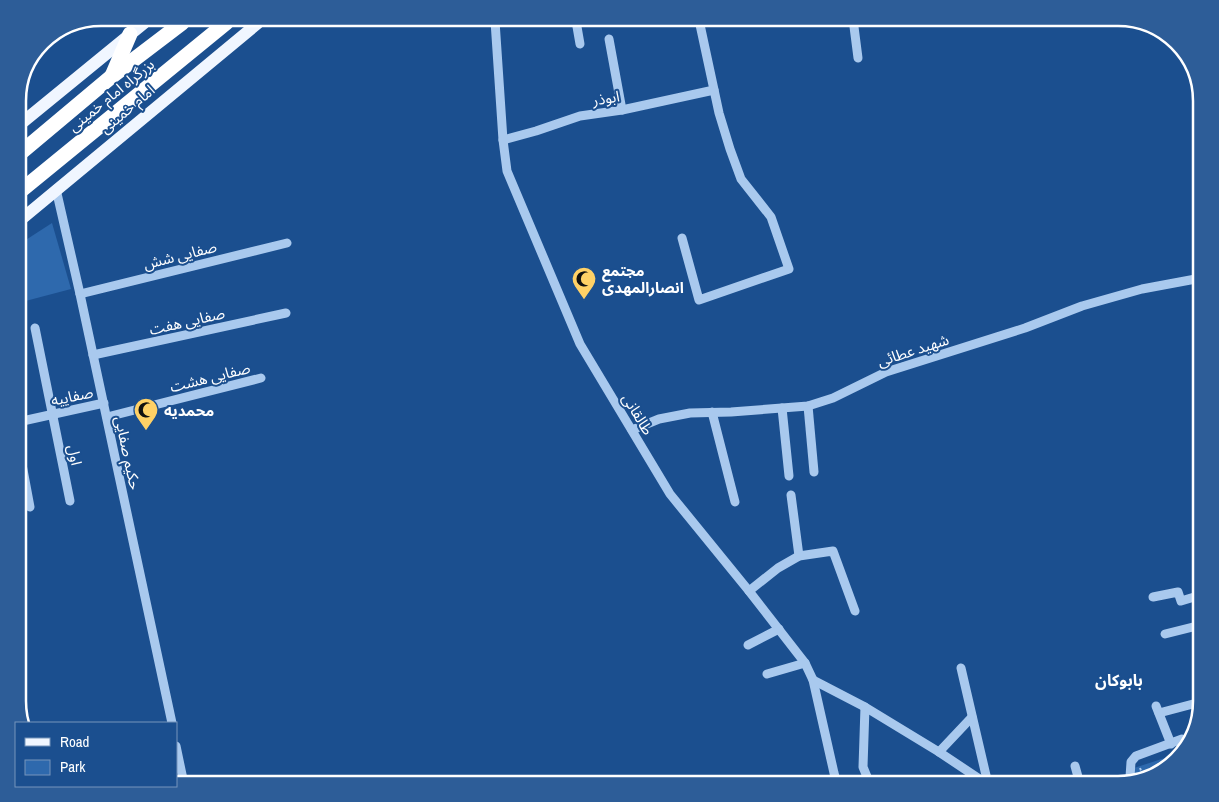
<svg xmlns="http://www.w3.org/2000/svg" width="1219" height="802" font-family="'Archivo Narrow','Noto Sans Arabic',sans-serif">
	<rect width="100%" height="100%" fill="#1b4f8f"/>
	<g fill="#2e69ad">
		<path d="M52,223L71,289L18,303V245Z"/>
		<path d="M1180,753V754L1159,773L1128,782L1134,768Z"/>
	</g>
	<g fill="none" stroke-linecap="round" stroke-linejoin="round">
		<path stroke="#a9c9ee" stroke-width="2" stroke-dasharray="2.5 4" stroke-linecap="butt" d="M1140,768L1144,778"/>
		<g stroke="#a9c9ee" stroke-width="9">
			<path d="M853,19L858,58"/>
			<path d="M495,21L503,140L507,171L580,344L670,494L749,591L805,663L813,680L834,773L837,784"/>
			<path d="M576,21L580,44"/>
			<path d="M609,39L622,110"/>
			<path d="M503,140L536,131L580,116L622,110L714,90"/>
			<path d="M56,189L80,294L172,723"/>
			<path d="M682,238L699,300L789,269L771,217L741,179L730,149L719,113L699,20"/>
			<path d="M80,294L287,243"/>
			<path d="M35,328L70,501"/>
			<path d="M93,355L286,313"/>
			<path d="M808,406L814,472"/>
			<path d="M782,408L789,476"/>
			<path d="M712,412L735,502"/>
			<path d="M107,417L261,378"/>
			<path d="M18,422L104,403"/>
			<path d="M632,430L659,419L690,413L731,412L808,406L833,398L886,372L1025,328L1082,306L1142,289L1201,278"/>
			<path d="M18,443L30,507"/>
			<path d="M791,495L799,556"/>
			<path d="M749,591L778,568L799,556L833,551L855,611"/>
			<path d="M1153,597L1178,592L1181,601L1201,595"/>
			<path d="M1165,634L1201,625"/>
			<path d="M748,645L779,629"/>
			<path d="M961,668L988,784"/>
			<path d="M767,674L805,663"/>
			<path d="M813,680L865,707L939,752L987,784"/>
			<path d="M1156,706L1171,744"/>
			<path d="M865,707L863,767L870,784"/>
			<path d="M1159,713L1193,704"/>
			<path d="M176,746L184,784"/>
			<path d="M939,752L972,717"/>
			<path d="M1075,766L1080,784"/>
			<path d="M1123,783L1130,777L1131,762L1136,756L1182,739L1189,741"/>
		</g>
		<g stroke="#f0f6ff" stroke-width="12">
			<path d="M18,126L144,23"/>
			<path d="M18,222L258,23"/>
		</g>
		<g stroke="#fff" stroke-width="15">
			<path d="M112,76L130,34"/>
			<path d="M18,155L111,77L182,23"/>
			<path d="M18,193L226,23"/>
		</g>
	</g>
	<defs>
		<symbol id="mosque-pin" viewBox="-11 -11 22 30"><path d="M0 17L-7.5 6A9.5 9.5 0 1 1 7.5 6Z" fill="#ffd166" stroke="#1b4f8f"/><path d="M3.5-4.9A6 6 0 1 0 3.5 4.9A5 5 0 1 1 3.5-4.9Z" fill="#111"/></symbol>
	</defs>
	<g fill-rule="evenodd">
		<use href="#mosque-pin" x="570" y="265" width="28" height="38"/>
		<use href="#mosque-pin" x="132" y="396" width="28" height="38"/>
	</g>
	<g text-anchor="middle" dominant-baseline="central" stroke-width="4" stroke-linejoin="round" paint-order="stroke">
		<g font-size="15" fill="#fff" stroke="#1b4f8f">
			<text transform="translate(111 95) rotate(-39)">بزرگراه امام خمینی</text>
			<text transform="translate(606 98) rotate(-9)">ابوذر</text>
			<text transform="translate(127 109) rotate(-40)">امام خمینی</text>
			<text transform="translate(180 255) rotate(-14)">صفایی شش</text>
			<text transform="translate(187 321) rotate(-13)">صفایی هفت</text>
			<text transform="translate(913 350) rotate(-18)">شهید عطائی</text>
			<text transform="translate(210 377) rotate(-14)">صفایی هشت</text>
			<text transform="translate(72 396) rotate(-12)">صفاییه</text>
			<text transform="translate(638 414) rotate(59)">طالقانی</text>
			<text transform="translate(128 453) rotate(78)">حکیم صفایی</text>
			<text transform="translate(75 455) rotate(78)">اول</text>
		</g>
		<g font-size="15" font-weight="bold" fill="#fff" stroke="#1b4f8f" text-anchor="start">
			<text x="602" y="270">مجتمع<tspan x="602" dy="17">انصارالمهدی</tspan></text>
			<text x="164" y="410">محمدیه</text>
		</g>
		<g font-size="16" font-weight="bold" fill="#fff" stroke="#1b4f8f">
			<text x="1119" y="680">بابوکان</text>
		</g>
	</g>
	<path d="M0 0H1219V802H0ZM101 26H1118A75 75 0 0 1 1193 101V701A75 75 0 0 1 1118 776H101A75 75 0 0 1 26 701V101A75 75 0 0 1 101 26Z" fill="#2d5d98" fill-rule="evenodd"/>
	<path fill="none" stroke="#fff" stroke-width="2.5" d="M101 26H1118A75 75 0 0 1 1193 101V701A75 75 0 0 1 1118 776H101A75 75 0 0 1 26 701V101A75 75 0 0 1 101 26Z"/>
	<rect x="15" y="722" width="162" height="65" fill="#1b4f8f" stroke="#7695bc"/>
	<rect x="25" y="738" width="25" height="8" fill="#f0f6ff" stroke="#7695bc"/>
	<text x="60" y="747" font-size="15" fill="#ffffff">Road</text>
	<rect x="25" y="760" width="25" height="15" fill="#2e69ad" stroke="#7695bc"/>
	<text x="60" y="772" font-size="15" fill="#ffffff">Park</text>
</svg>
